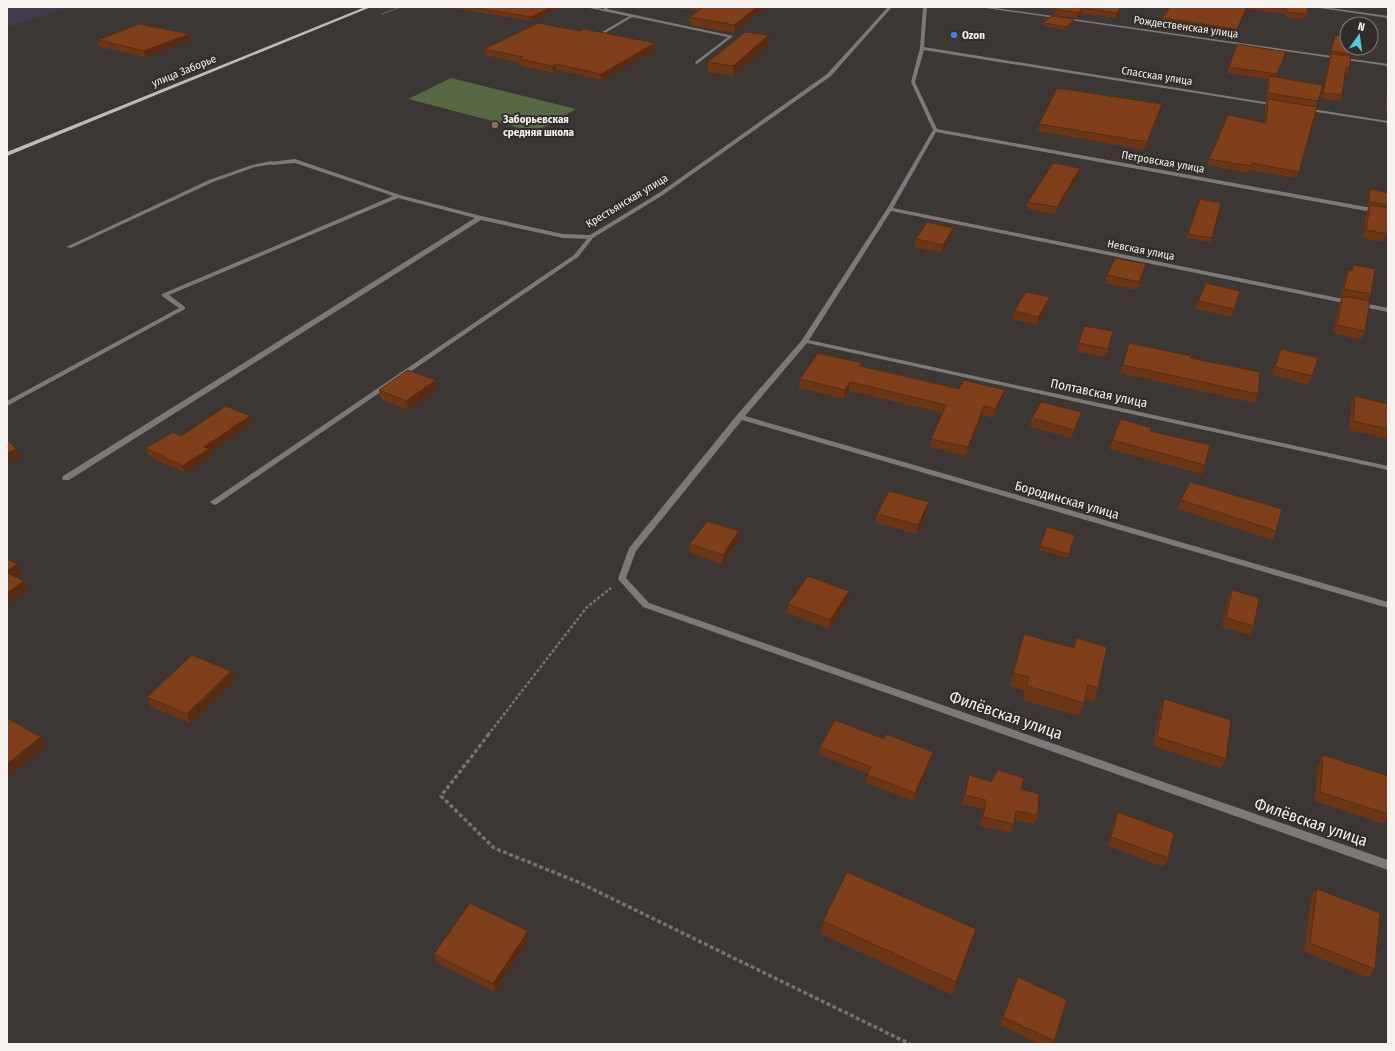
<svg xmlns="http://www.w3.org/2000/svg" width="1395" height="1051" font-family="'Fira Sans Condensed',sans-serif">
	<rect width="100%" height="100%" fill="#3c3634"/>
	<path fill="#413c4d" d="M7,7H71L7,27Z"/>
	<path fill="#576944" d="M451,78L576,109L535,132L408,99Z"/>
	<g fill="none" stroke-linecap="round" stroke-linejoin="round">
		<path stroke="#787371" stroke-width="1.5" stroke-dasharray="1.5 1" stroke-linecap="butt" d="M382,14L400,7"/>
		<path stroke="#787371" stroke-width="2.5" stroke-dasharray="3 2" stroke-linecap="butt" d="M488,735L587,607L611,588"/>
		<path stroke="#787371" stroke-width="3.5" stroke-dasharray="4 2.5" stroke-linecap="butt" d="M489,734L441,796L494,848L578,882L910,1044"/>
		<g fill="#7c7979" fill-rule="evenodd">
			<path d="M585,7H594L606,10L604,11Z"/>
			<path d="M631,15L634,16L605,33L602,32Z"/>
			<path d="M272,161L275,163L274,164L255,167L213,182L71,248L66,247L209,180L252,165Z"/>
		</g>
		<g fill="#7c7979" fill-rule="evenodd">
			<path d="M606,7H610L607,9L733,36L697,64L695,63V62L728,37L603,11V9Z"/>
			<path d="M888,7H892L831,76L663,195L593,238L578,257L217,504L214,505L210,502L574,255L587,239L563,238L481,220L69,480H63L62,478L63,476L475,218L398,198L169,295L185,307V309L7,406V401L179,308L162,296V294L393,196L295,163L272,165L269,163L270,162L295,159L400,195L481,216L563,234L590,235L659,193L827,74Z"/>
			<path d="M923,7H927L924,47L1277,104L1279,105L1277,106L924,50L915,82L937,129L1388,211V215L936,132L893,208L1388,308V312L891,211L809,340L1388,466V470L807,343L745,416L1388,602V608L742,420L636,551L626,578L649,603L1388,860V870L643,607L618,579L629,548L737,415L802,340L887,209L933,130L911,82L920,48Z"/>
			<path d="M979,7H989L1388,64V66Z"/>
			<path d="M1313,7H1324L1388,16V18Z"/>
			<path d="M1306,108L1388,121V123L1304,110V109Z"/>
		</g>
		<path fill="#c0bab9" fill-rule="evenodd" d="M365,7H371L7,156V152Z"/>
	</g>
	<g fill="#6c3616">
		<path d="M445,7H560L532,21Z"/>
		<path d="M673,7H767L734,33L690,25V17L697,11Z"/>
		<path d="M1043,7H1123L1116,18L1081,13L1077,18L1054,15L1055,9H1056Z"/>
		<path d="M1170,7H1309L1304,20L1285,17V14L1247,9L1235,34L1160,23L1162,18Z"/>
		<path d="M1074,19L1073,22L1066,30L1043,26L1044,23Z"/>
		<path d="M189,34L190,40L146,57L100,47L98,40Z"/>
		<path d="M769,35V45L733,76L708,72V62Z"/>
		<path d="M1335,35L1351,54L1350,56L1349,68L1347,73H1345L1342,95L1340,101L1321,98Z"/>
		<path d="M484,49L655,50L602,80L557,70L553,73L521,66L520,63L485,55Z"/>
		<path d="M1284,57L1276,77L1318,101L1296,178L1250,170L1249,173L1207,165L1209,159L1265,122V105L1267,100H1266L1267,82L1268,79L1227,73L1229,67Z"/>
		<path d="M1388,84V110H1385L1387,88Z"/>
		<path d="M1160,111L1145,150L1038,131L1039,124Z"/>
		<path d="M1080,168L1079,174L1055,214L1027,209L1028,202Z"/>
		<path d="M1370,189L1388,193L1387,234L1383,242L1363,238L1366,213L1369,206H1367L1369,193Z"/>
		<path d="M1200,199L1212,238L1211,242L1186,238Z"/>
		<path d="M953,228L952,235L942,253L915,247L916,239Z"/>
		<path d="M1353,265L1371,294L1368,301L1365,331L1361,340L1333,333L1339,304L1342,297H1341L1345,278L1348,270H1351Z"/>
		<path d="M1144,272L1137,290L1105,283L1107,275Z"/>
		<path d="M1240,291L1231,317L1196,309L1198,301Z"/>
		<path d="M1048,305L1037,325L1012,319L1014,311Z"/>
		<path d="M1084,326L1113,331L1106,357L1077,352Z"/>
		<path d="M1281,349L1312,376L1308,385L1272,375Z"/>
		<path d="M1123,365L1258,394L1255,403L1120,373Z"/>
		<path d="M861,366L1003,398L993,418L982,415L966,456L930,447L931,439L943,413L849,391L844,399L799,388L800,379Z"/>
		<path d="M436,380L437,389L408,410L381,399L379,390Z"/>
		<path d="M1355,396L1388,404V439L1349,430L1351,405Z"/>
		<path d="M1082,412L1079,421L1072,438L1030,427L1032,418Z"/>
		<path d="M252,424L210,452L211,456L185,473L149,456L146,448L181,436Z"/>
		<path d="M1112,440L1205,465L1202,474L1109,449Z"/>
		<path d="M1181,500L1276,531L1273,540L1178,509Z"/>
		<path d="M927,511L917,534L876,523L877,514Z"/>
		<path d="M1075,535L1068,558L1039,550L1040,546Z"/>
		<path d="M739,540L722,564L690,553V544Z"/>
		<path d="M1232,590L1254,626L1249,635L1222,627L1228,599Z"/>
		<path d="M848,600L829,629L787,613L788,604Z"/>
		<path d="M1024,634L1073,648L1077,638L1098,688L1094,702L1085,699L1079,716L1023,700L1025,691L1010,686Z"/>
		<path d="M235,680L191,723L151,707L147,697Z"/>
		<path d="M1164,699L1226,759L1221,768L1153,746L1160,708Z"/>
		<path d="M820,747L931,760L914,801L866,783L868,774L820,755Z"/>
		<path d="M1323,755L1388,776V816L1383,824L1315,801L1318,764Z"/>
		<path d="M969,775L1021,789L1038,815L1035,824L1014,820L1011,833L980,826L983,809L962,804Z"/>
		<path d="M1118,812L1168,858L1164,867L1108,846L1114,821Z"/>
		<path d="M1317,889L1375,969L1369,978L1304,952L1311,898Z"/>
		<path d="M823,921L976,929L972,942L952,995L821,934Z"/>
		<path d="M528,931L529,939L495,992L436,962L434,954Z"/>
		<path d="M1018,977L1054,1041L1052,1044H1039L1000,1025Z"/>
	</g>
	<g fill="#582c12">
		<path d="M551,7H560L532,21L531,17Z"/>
		<path d="M757,7H767L734,33V25Z"/>
		<path d="M1121,7H1123L1116,18L1117,13Z"/>
		<path d="M1247,7H1248L1247,9L1235,34L1237,29Z"/>
		<path d="M1082,8L1081,13L1077,18L1078,13Z"/>
		<path d="M1074,19L1073,22L1066,30L1067,27Z"/>
		<path d="M189,34L190,40L146,57L144,51Z"/>
		<path d="M769,35V45L733,76V66Z"/>
		<path d="M655,43V50L602,80L601,74Z"/>
		<path d="M556,64L557,70L553,73L552,66Z"/>
		<path d="M1162,104L1160,111L1145,150L1147,142Z"/>
		<path d="M1080,168L1079,174L1055,214L1057,207Z"/>
		<path d="M953,228L952,235L942,253L943,245Z"/>
		<path d="M1146,264L1144,272L1137,290L1139,282Z"/>
		<path d="M1050,297L1048,305L1037,325L1038,317Z"/>
		<path d="M436,380L437,389L408,410L406,401Z"/>
		<path d="M850,382L849,391L844,399L845,390Z"/>
		<path d="M1005,390L1003,398L993,418L995,409Z"/>
		<path d="M984,406L982,415L966,456L968,447Z"/>
		<path d="M1082,412L1079,421L1072,438L1074,430Z"/>
		<path d="M250,416L252,424L210,452L211,456L185,473L182,466L204,447Z"/>
		<path d="M16,449L21,458L7,464V453Z"/>
		<path d="M929,502L927,511L917,534L918,525Z"/>
		<path d="M739,531V540L722,564L723,555Z"/>
		<path d="M17,564L22,573L10,581L7,575V571Z"/>
		<path d="M24,581L29,590L7,605V593Z"/>
		<path d="M849,591L848,600L829,629L830,620Z"/>
		<path d="M231,671L235,680L191,723L187,714Z"/>
		<path d="M41,737L46,746L7,778V764Z"/>
		<path d="M933,752L931,760L914,801L915,793Z"/>
		<path d="M976,929L972,942L952,995L956,982Z"/>
		<path d="M528,931L529,939L495,992L493,984Z"/>
	</g>
	<g fill="#7e3f1a" stroke="#582c12">
		<path d="M471,7H551L531,17Z"/>
		<path d="M703,7H757L734,25L690,17Z"/>
		<path d="M1058,7H1121L1117,13L1082,8L1078,13L1055,9Z"/>
		<path d="M1170,7H1247L1237,29L1162,18Z"/>
		<path d="M1274,7H1308L1306,14L1286,12L1287,9Z"/>
		<path d="M1051,16L1074,19L1067,27L1044,23Z"/>
		<path d="M538,23L580,31L584,29L655,43L601,74L556,64L552,66L520,59L523,57L484,49Z"/>
		<path d="M139,24L189,34L144,51L98,40Z"/>
		<path d="M745,32L769,35L733,66L708,62Z"/>
		<path d="M1335,35L1347,37V48H1352L1351,54L1331,51Z"/>
		<path d="M1237,44L1286,52L1277,74L1229,67Z"/>
		<path d="M1331,54L1351,56L1349,68L1346,67L1342,95L1323,93Z"/>
		<path d="M1269,76L1323,85L1318,101L1268,93Z"/>
		<path d="M1057,88L1162,104L1147,142L1039,124Z"/>
		<path d="M1388,94V105L1387,104Z"/>
		<path d="M1268,99L1317,107L1299,172L1252,163L1251,166L1209,159L1228,115L1266,123Z"/>
		<path d="M1053,163L1080,168L1057,207L1028,202Z"/>
		<path d="M1370,189L1388,193V205L1369,202Z"/>
		<path d="M1200,199L1221,203L1212,238L1188,234Z"/>
		<path d="M1370,205L1388,208V221L1387,234L1366,230Z"/>
		<path d="M927,222L953,228L943,245L916,239Z"/>
		<path d="M1115,258L1146,264L1139,282L1107,275Z"/>
		<path d="M1353,265L1375,269L1371,294L1344,289L1348,270L1352,271Z"/>
		<path d="M1206,283L1240,291L1234,309L1198,301Z"/>
		<path d="M1026,292L1050,297L1038,317L1014,311Z"/>
		<path d="M1343,296L1370,301L1365,331L1337,325Z"/>
		<path d="M1084,326L1113,331L1108,349L1079,343Z"/>
		<path d="M1129,343L1191,356L1190,358L1260,372L1258,394L1123,365Z"/>
		<path d="M1281,349L1318,358L1312,376L1275,367Z"/>
		<path d="M818,353L862,363L860,366L959,389L964,380L1005,390L995,409L984,406L968,447L931,439L946,405L850,382L845,390L800,379Z"/>
		<path d="M408,370L436,380L406,401L379,390Z"/>
		<path d="M1355,396L1388,404V429L1353,421Z"/>
		<path d="M1041,402L1082,412L1074,430L1032,418Z"/>
		<path d="M226,406L250,416L204,447L209,449L182,466L146,448L173,432L181,436Z"/>
		<path d="M1121,419L1151,428L1150,431L1210,445L1205,465L1112,440Z"/>
		<path d="M7,440L16,449L7,453Z"/>
		<path d="M1190,482L1282,509L1276,531L1181,500Z"/>
		<path d="M889,491L929,502L918,525L877,514Z"/>
		<path d="M707,521L739,531L723,555L690,544Z"/>
		<path d="M1047,527L1075,535L1069,554L1040,546Z"/>
		<path d="M7,559L17,564L7,571Z"/>
		<path d="M7,573L24,581L7,593Z"/>
		<path d="M808,576L849,591L830,620L788,604Z"/>
		<path d="M1232,590L1259,598L1254,626L1226,618Z"/>
		<path d="M1024,634L1074,648L1077,638L1107,647L1098,688L1088,685L1084,703L1027,686L1029,677L1013,673Z"/>
		<path d="M192,655L231,671L187,714L147,697Z"/>
		<path d="M1164,699L1231,720L1226,759L1157,737Z"/>
		<path d="M7,718L41,737L7,764Z"/>
		<path d="M835,720L884,739L886,734L933,752L915,793L867,775L871,767L820,747Z"/>
		<path d="M1323,755L1388,776V814L1320,792Z"/>
		<path d="M998,770L1024,778L1021,789L1039,794L1038,815L1016,811L1014,824L983,817L986,800L965,795L969,775L991,782Z"/>
		<path d="M1118,812L1174,833L1168,858L1111,837Z"/>
		<path d="M847,872L976,929L956,982L823,921Z"/>
		<path d="M1317,889L1380,913L1375,969L1310,943Z"/>
		<path d="M470,903L528,931L493,984L434,954Z"/>
		<path d="M1018,977L1067,1000L1054,1041L1003,1017Z"/>
	</g>
	<circle fill="#3f7fe0" stroke="#312c2a" stroke-width="1.5" cx="954" cy="35" r="4"/>
	<circle fill="#8d6e63" stroke="#312c2a" stroke-width="1.5" cx="495" cy="125" r="4"/>
	<g text-anchor="middle" dominant-baseline="central" stroke-width="4" stroke-linejoin="round" paint-order="stroke">
		<g font-size="11" fill="#f6f2f0" stroke="#312c2a">
			<text transform="translate(1186 27) rotate(8)">Рождественская улица</text>
			<text transform="translate(184 71) rotate(-22)">улица Заборье</text>
			<text transform="translate(1157 76) rotate(9)">Спасская улица</text>
			<text transform="translate(1163 162) rotate(10)">Петровская улица</text>
			<text transform="translate(627 201) rotate(-31)">Крестьянская улица</text>
			<text transform="translate(1141 250) rotate(11)">Невская улица</text>
		</g>
		<g font-size="11" font-weight="bold" fill="#f6f2f0" stroke="#312c2a" text-anchor="start">
			<text x="962" y="35">Ozon</text>
			<text x="503" y="119">Заборьевская<tspan x="503" dy="13">средняя школа</tspan></text>
		</g>
		<g font-size="13" fill="#f6f2f0" stroke="#312c2a">
			<text transform="translate(1099 393) rotate(12)">Полтавская улица</text>
			<text transform="translate(1067 500) rotate(16)">Бородинская улица</text>
		</g>
		<g font-size="16" fill="#f6f2f0" stroke="#312c2a">
			<text transform="translate(1006 715) rotate(19)">Филёвская улица</text>
			<text transform="translate(1311 822) rotate(19)">Филёвская улица</text>
		</g>
	</g>
	<rect width="1395" height="1051" fill="none" stroke="#f6f2f0" stroke-width="16"/>
	<g transform="translate(1359 36) rotate(14)"><circle r="19" fill="#312c2a" stroke="#807b79"/>
	<path d="M0-3L7 15L0 10L-7 15Z" fill="#56c9e1"/>
	<text y="-6" font-size="11" font-weight="bold" text-anchor="middle" fill="#f6f2f0">N</text>
	</g>
</svg>
